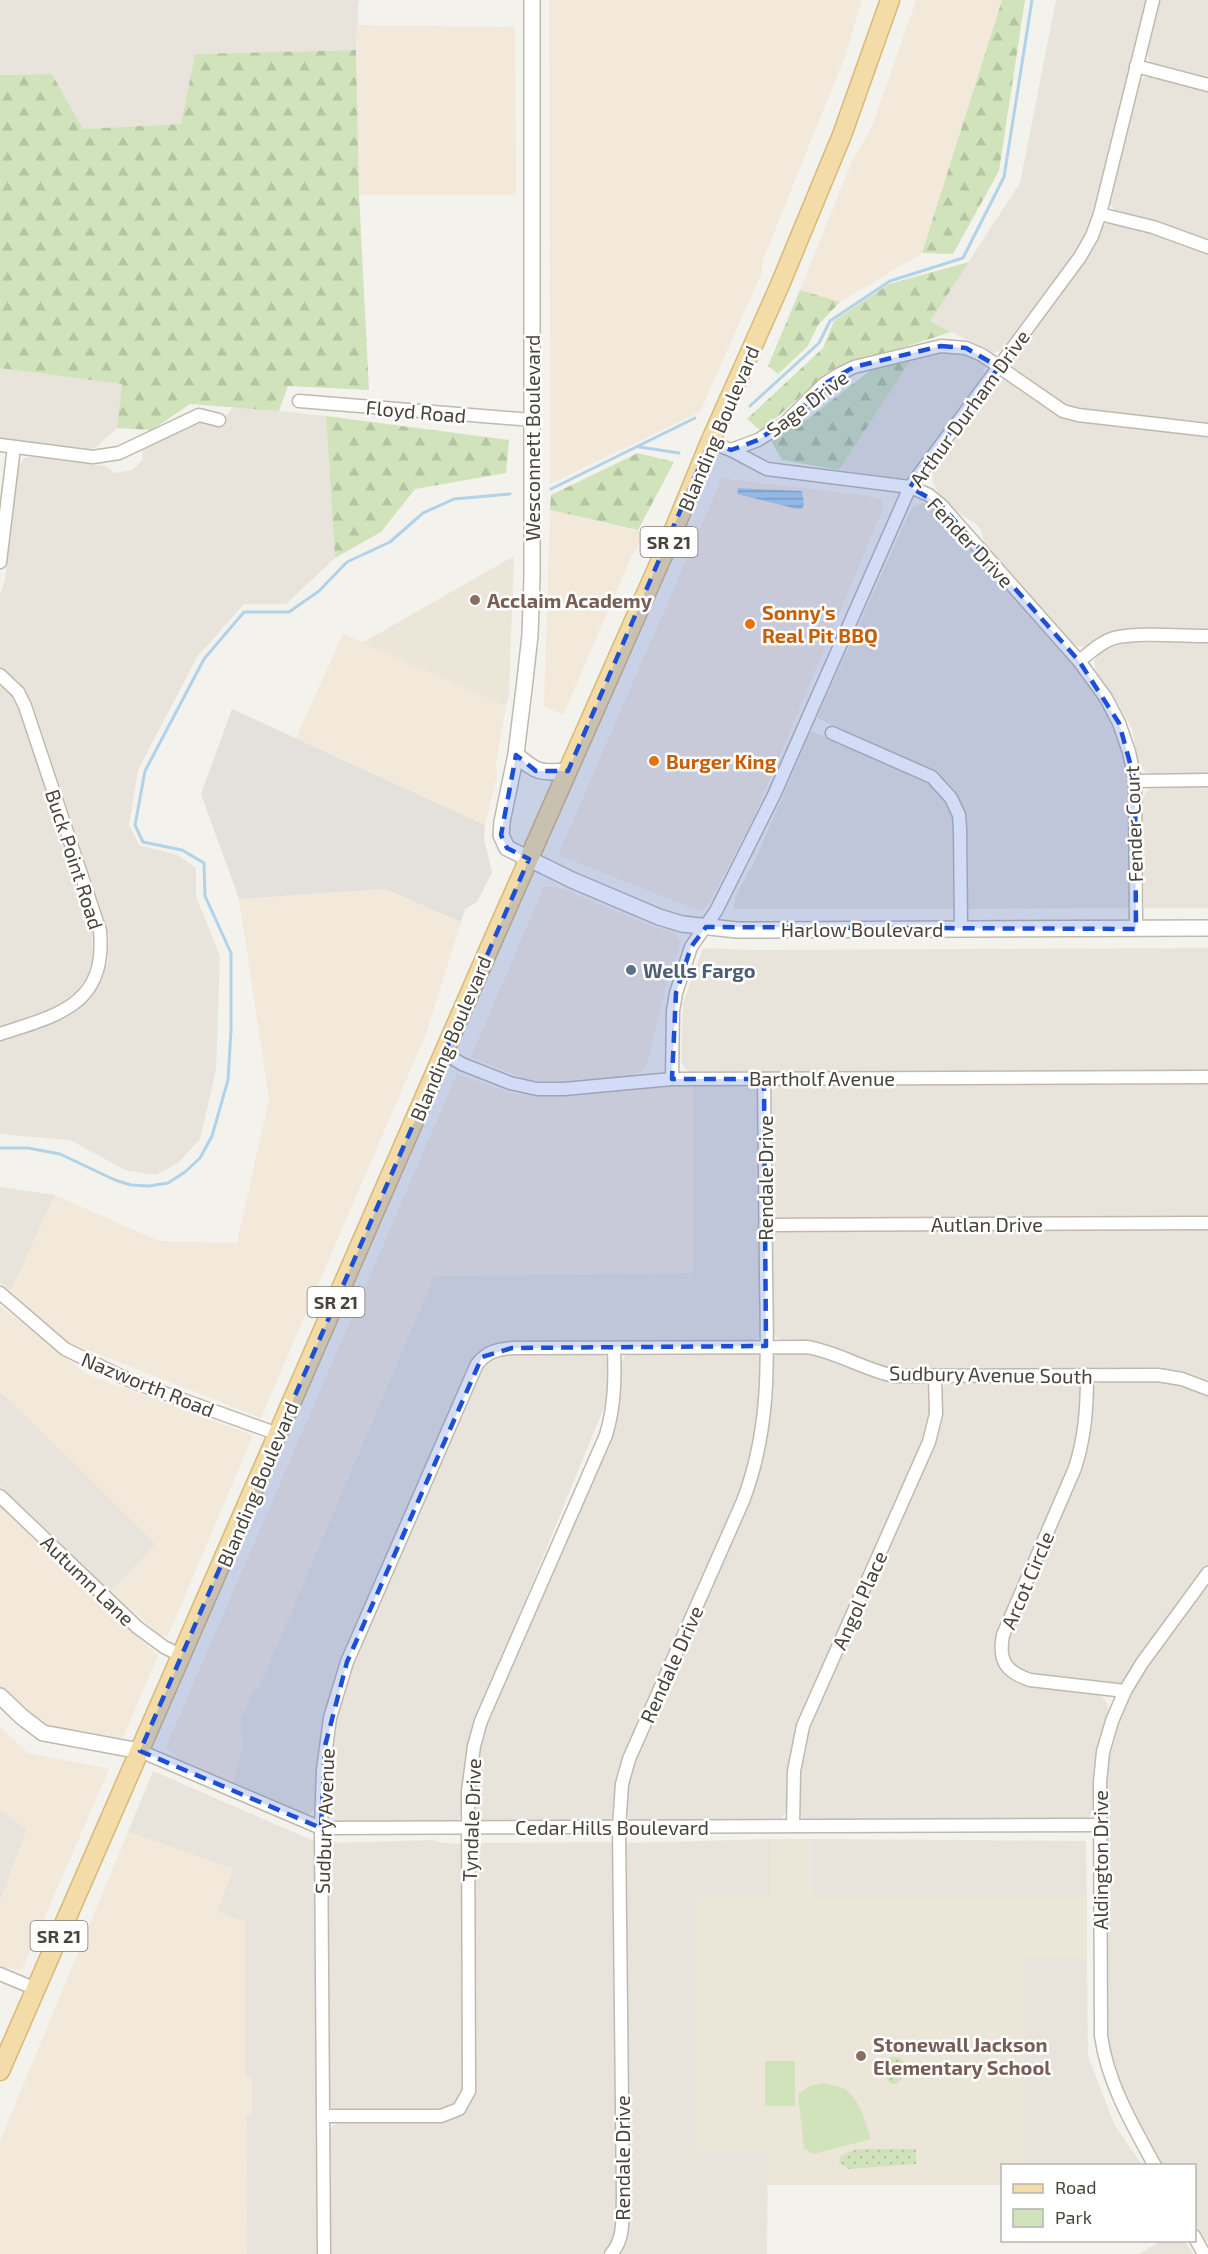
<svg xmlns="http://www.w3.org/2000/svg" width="1208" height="2254" font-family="'Exo 2',sans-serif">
	<defs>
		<pattern id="forest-firs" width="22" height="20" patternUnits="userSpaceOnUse" patternTransform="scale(1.5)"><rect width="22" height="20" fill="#d1e3bb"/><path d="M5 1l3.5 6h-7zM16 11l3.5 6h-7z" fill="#b5c4a2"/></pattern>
		<pattern id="park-dots" width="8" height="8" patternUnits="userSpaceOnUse" patternTransform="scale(1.5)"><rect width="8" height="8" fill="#d1e3bb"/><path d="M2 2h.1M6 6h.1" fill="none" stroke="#b5c4a2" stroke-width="1.8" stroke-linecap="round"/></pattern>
		<pattern id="water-rules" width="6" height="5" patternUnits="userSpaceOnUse" patternTransform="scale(1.5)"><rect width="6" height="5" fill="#b1d3e9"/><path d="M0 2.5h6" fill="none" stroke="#92adbe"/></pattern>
	</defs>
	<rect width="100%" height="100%" fill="#f4f2ec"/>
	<g fill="#e8e4db">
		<path d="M0,0H359L356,50L195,54L181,124L83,129L52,74L0,75Z"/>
		<path d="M1056,0H1147L1096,206L1089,229L1077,251L1005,349L993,353L930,321L1020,183Z"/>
		<path d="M1159,0H1208V80L1154,65L1149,61L1146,50L1156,5Z"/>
		<path d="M1153,76L1208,91V241L1117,212L1109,203L1136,88L1140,80L1146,77Z"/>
		<path d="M1109,222L1135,227L1208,252V425L1073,409L1058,403L1018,375L1013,369L1011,362L1014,354L1100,228Z"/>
		<path d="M946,350L961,351L983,361L985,368L982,380L915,473L907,478H899L839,470L913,357Z"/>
		<path d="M0,368L123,384L117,428L96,447L88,450L0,438Z"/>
		<path d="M1002,379L1009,380L1050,410L1064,417L1208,435V629H1127L1103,635L1083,647L1077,646L1071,643L984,544L981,530L976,524L960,514L938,493L933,481L932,470L936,461L991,385Z"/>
		<path d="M234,406L326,416L335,558L286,604H244L197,657L138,770L129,825L139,845L178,855L196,868V896L220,956L216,1070L200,1139L178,1163L156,1175L125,1170L70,1140L0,1134V1039L66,1018L85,1003L102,980L108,961L109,935L32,703L18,680L0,668V594L5,580L18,468L24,458L37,457L106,466L115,473L132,470L143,460L142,448L197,421L219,425Z"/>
		<path d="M922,503L930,505L949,522L956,544L975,552L1088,683L1109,715L1124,754L1130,791L1129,904L1127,908L968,909L967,830L963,807L953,788L939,774L817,718L909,513L914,506Z"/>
		<path d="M1208,642V774H1157L1146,772L1140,767L1138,760L1132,729L1117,702L1096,673L1094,661L1100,652L1110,647L1128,643Z"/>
		<path d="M0,683L11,693L20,709L92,931L93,956L87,977L73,996L55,1011L0,1027Z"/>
		<path d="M811,731L923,780L937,790L946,802L953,819L955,905L953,909H734L735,897L755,860Z"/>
		<path d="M1154,786H1208V908H1144L1142,801L1146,792Z"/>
		<path d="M703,948L751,950L1208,948V1071L694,1074L685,1069L681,1061L683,1003Z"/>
		<path d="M1208,1082V1218L781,1219L775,1217L771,1210L770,1096L772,1090L781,1084Z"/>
		<path d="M748,1084L759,1090L761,1332L757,1339L749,1342H505L488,1346L477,1355L469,1368L338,1671L316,1809L306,1815L295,1812L233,1782L243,1746L241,1718L254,1688L258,1689L434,1276L693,1273V1085Z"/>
		<path d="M0,1187L55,1195L11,1291L0,1283Z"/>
		<path d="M1208,1228V1383L1191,1375L1159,1369L902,1371L878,1367L840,1350L816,1342L783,1341L777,1338L772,1332L771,1241L774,1234L781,1231Z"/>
		<path d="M782,1351L817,1354L871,1376L891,1380L922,1381L928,1385L931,1392L929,1421L924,1437L800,1721L787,1777L786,1811L782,1818L774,1821L635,1822L628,1819L625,1812L624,1797L629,1774L754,1485L765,1442L771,1398L772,1362L775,1355Z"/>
		<path d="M751,1352L759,1356L761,1363L759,1409L753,1453L743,1485L619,1773L615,1790V1815L609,1820L603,1822L483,1823L476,1818L473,1811L478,1754L486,1724L616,1417L620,1394L621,1363L625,1356L631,1353Z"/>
		<path d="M500,1353H601L607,1357L610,1364L609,1395L477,1718L468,1747L463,1775L462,1814L458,1820L452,1823H336L330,1820L326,1813L329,1753L346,1678L479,1370L489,1359Z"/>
		<path d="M1069,1380L1078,1384L1082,1390L1080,1427L1075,1456L997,1636L994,1652L999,1667L1012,1681L1024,1685L1094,1692L1101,1695L1107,1703L1109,1713L1099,1746L1094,1783V1810L1089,1817L1083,1820H804L797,1811V1787L806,1737L936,1436L940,1393L943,1386L950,1382Z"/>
		<path d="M1105,1380H1156L1180,1384L1208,1394V1565L1123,1683L1118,1685L1031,1676L1011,1665L1006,1653V1641L1086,1455L1091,1431L1092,1390L1097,1383Z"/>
		<path d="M0,1391L156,1544L111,1592L0,1486Z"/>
		<path d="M1208,1581V2242L1204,2240L1195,2223L1194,2166H1162L1134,2117L1116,2078L1107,2041L1105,1793L1109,1753L1121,1713L1136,1681Z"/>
		<path d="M153,1771L316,1842L319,2254H247L246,2114H251V2077H245L217,1911L233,1869L128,1832Z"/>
		<path d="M0,1810L27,1829L0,1902Z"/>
		<path d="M770,1839V1896L697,1897V2153H768L767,2254H618L628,2235L625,1843Z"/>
		<path d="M812,1839L1086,1841L1087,1897H812Z"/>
		<path d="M432,1840L443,1843L462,1844L464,2090L454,2107L444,2110L339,2111L331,2107L328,2102L327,1843Z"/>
		<path d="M614,1842L616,2234L609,2249L602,2254H332L329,2249L328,2134L332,2126L340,2122L457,2116L468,2107L474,2092V1843Z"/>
		<path d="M1025,1959H1087L1088,2056L1114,2124L1142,2165H1025Z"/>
		<path d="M1161,2241H1185L1193,2254H1139Z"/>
	</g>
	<g fill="#f3e9db">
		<path d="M549,0H862L844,59L763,260L762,272L700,412L550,484Z"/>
		<path d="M916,0H1002L922,253L840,302L800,290L853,159L872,127Z"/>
		<path d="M358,25L515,27L516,195H359L356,50Z"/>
		<path d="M722,478L867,496L881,500L884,506L751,824L707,906L703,910L692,908L558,855Z"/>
		<path d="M550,510L647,533L633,553L563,715L544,706Z"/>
		<path d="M343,634L506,706L496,764L497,776L485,825L296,738Z"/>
		<path d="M544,886L561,888L652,926L675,933L681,943L664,994L648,1062L641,1071L632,1076L566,1082L529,1081L471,1057Z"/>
		<path d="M385,889L461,922L426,1034L261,1418L65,1341L11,1291L55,1195L159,1241L237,1243L269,1099L239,899Z"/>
		<path d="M457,1074L513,1094L560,1096L668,1085H693V1273L434,1276L258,1690L254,1688L241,1718L243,1746L233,1782L182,1762L166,1747Z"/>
		<path d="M0,1306L88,1375L253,1435L168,1636H161L111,1592L156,1544L0,1391Z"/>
		<path d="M0,1503L158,1656L123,1737L117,1740L45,1725L0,1687Z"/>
		<path d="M0,1726L28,1753L109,1769L22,1970L0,1967V1902L27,1830L0,1810Z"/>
		<path d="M128,1832L233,1869L217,1911L245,1922V2077H252V2114L246,2115L247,2254H0V2141Z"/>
	</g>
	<path fill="#e4e1dd" d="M232,709L485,825L484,839L492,872L477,902L465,909L461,922L385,889L239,899L201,794Z"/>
	<g fill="#ece6d8">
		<path d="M514,556L509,693L506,706L362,643Z"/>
		<path d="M770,1839H812V1897H1087V1959H1025V2165L1002,2166V2185H767V2153H697V1896H770Z"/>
	</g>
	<g fill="#d1e3bb">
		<rect x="765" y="2061" width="30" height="45"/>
		<path d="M824,2083C830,2085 838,2086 843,2088C860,2098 865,2122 871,2139L813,2154L804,2148L798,2094L810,2086Z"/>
	</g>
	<g fill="url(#forest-firs)">
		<path d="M1002,0H1025L999,171L953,254L922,253Z"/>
		<path d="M356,50L359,195L369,390L288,386L279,411L190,404L152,430L117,428L122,384L0,368V75L52,74L83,129L181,124L195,54Z"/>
		<path d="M969,262L930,321L951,332L830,371L761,431L747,419L823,348L834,321L889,284Z"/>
		<path d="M800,290L840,302L818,325L807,347L778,374L768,366Z"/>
		<path d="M913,357L839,470L782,460L772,443L774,435L808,419L872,369Z"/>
		<path d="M326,416L509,440L506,473L415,489L381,532L335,558Z"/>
		<path d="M638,453L674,462L638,530L550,510L551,495Z"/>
	</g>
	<g fill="url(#park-dots)">
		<path d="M891,2057H899L904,2062L901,2080L896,2084H891L887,2079V2059Z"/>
		<path d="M916,2149V2164L849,2169L839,2163L841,2155L858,2149Z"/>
	</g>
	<path fill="url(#water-rules)" d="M738,488L802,491L804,504L802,509H797L737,494Z"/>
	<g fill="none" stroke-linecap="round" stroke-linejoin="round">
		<g stroke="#b1d3e9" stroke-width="3">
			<path d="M750,406L819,343L830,321L890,281L963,258L1004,177L1032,0"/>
			<path d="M639,447L679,453"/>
			<path d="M551,489L695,418"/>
			<path d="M0,1148H28L60,1154L115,1180L131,1185L149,1186L168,1183L185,1172L200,1158L212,1136L228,1080L231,1030V953L205,896L204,863L182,850L143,842L135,825L145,771L204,659L244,612H289L319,591L347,562L390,542L423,513L454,499L510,494"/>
		</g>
		<defs>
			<g id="minor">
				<path d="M1136,66L1208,85"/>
				<path d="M1100,214L1153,227L1208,247"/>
				<path d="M299,401L532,420"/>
				<path d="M710,442L731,450L758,440L784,424L824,384L838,375L854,367L941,346L966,348L982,355L1063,411L1078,415L1208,430"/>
				<path d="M0,445L93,457L119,453L199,415L219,420"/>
				<path d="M731,450L767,469L910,487L929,495L941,505L1079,661L1106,698L1119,723L1129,752L1135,781L1136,929"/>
				<path d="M0,562L14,447"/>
				<path d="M1079,661C1090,653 1100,642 1114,638C1139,632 1181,636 1208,636"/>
				<path d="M0,675L18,692L25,706L100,931C107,1005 58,1015 0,1034"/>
				<path d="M832,733L932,777L951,798L959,815L960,829L961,929"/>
				<path d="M1135,781L1208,780"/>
				<path d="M444,1053L462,1064L510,1083L537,1089H564L672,1079L1208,1077"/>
				<path d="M672,1079L673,1011L676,993L691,947L716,911L774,795L910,487L1080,257L1092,236L1100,214L1153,0"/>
				<path d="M765,1225L1208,1223"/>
				<path d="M0,1293L65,1349L133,1382L278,1434"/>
				<path d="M1087,1375C1087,1408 1085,1437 1075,1468L1003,1635C998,1661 1006,1672 1030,1680L1125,1691"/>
				<path d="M0,1496L137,1627L164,1647L182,1656"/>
				<path d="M140,1751L321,1828L1100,1825"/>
				<path d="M793,1826L794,1771L803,1726L929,1442L936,1414L935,1376"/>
				<path d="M0,1974L36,1989"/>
				<path d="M324,2116H441L459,2109L469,2091L468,1792L474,1746L481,1721L606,1435C615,1405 615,1378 614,1348"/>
				<path d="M1155,2166C1132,2124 1108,2084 1101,2036L1100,1782L1103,1752L1112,1721L1125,1691L1142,1663L1208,1573"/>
				<path d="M1194,2236L1204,2254"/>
				<path d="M324,2254L321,1828L323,1770L330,1718L347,1662L477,1364C487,1352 497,1349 512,1348L807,1347C838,1352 864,1370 895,1376L1158,1375L1182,1379L1208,1389"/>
				<path d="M611,2254C625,2239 622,2217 623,2198L619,1827L622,1784L629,1759L743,1501C772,1425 767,1354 766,1275C765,1210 765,1144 764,1079"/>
			</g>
			<g id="tertiary">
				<path d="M532,0V576L530,635L525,680L516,754L502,822L501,835L507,848L572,880L659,917L682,924L737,930L1208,928"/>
				<path d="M516,755C538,773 539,773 568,771"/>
				<path d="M0,1696L22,1717L43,1733L140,1751"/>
			</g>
			<path id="primary" d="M0,2071L489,949L671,537L710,442L779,287L842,135L890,0"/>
		</defs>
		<use href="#minor" stroke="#bfb9b0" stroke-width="15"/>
		<use href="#tertiary" stroke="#bfb9b0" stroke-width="18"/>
		<use href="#primary" stroke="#d7b978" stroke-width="21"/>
		<use href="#minor" stroke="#fff" stroke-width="12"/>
		<use href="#tertiary" stroke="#fff" stroke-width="15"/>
		<use href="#primary" stroke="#f3dca7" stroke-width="18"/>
	</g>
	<path fill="#1d4ed8" fill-opacity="0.2" stroke="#1d4ed8" stroke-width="4.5" stroke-dasharray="12 8" stroke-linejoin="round" d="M941,346L966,348L999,367L910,487L941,505L1079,661L1119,723L1135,781L1136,929L706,927L691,947L676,993L672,1079H764L766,1346L512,1348L482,1357L347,1662L325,1746L321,1828L140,1751L529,859L507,848L501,835L516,755L536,771H568L710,442L731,450L758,440L798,412L824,384L854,367Z"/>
	<g fill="#8d6e63" stroke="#fff" stroke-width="2">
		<circle cx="475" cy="600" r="6"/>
		<circle cx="861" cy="2056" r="6"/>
	</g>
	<g fill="#e8710a" stroke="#fff" stroke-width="2">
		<circle cx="750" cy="624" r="6"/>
		<circle cx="654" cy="761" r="6"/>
	</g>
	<circle fill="#5c6f8a" stroke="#fff" stroke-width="2" cx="631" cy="970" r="6"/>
	<g text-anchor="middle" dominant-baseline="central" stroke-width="5" stroke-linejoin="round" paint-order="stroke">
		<g fill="#fff" stroke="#7f7b76" stroke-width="1.5">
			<rect x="640.5" y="527" width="57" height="30" rx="4.5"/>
			<rect x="307.5" y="1287" width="57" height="30" rx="4.5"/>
			<rect x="30.5" y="1921" width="57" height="30" rx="4.5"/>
		</g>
		<g font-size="18" font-weight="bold" fill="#48433b">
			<text x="669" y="542">SR 21</text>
			<text x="336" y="1302">SR 21</text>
			<text x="59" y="1936">SR 21</text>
		</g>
		<g font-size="20" fill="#48433b" stroke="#fff">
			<text transform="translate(807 403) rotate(-37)">Sage Drive</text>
			<text transform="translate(969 408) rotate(-54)">Arthur Durham Drive</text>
			<text transform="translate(416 411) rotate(5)">Floyd Road</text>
			<text transform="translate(718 428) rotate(-67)">Blanding Boulevard</text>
			<text transform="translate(532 438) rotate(-90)">Wesconnett Boulevard</text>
			<text transform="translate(971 542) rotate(47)">Fender Drive</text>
			<text transform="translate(1133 824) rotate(-92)">Fender Court</text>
			<text transform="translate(75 859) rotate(72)">Buck Point Road</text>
			<text x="862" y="929">Harlow Boulevard</text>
			<text transform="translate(450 1038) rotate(-67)">Blanding Boulevard</text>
			<text x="822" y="1078">Bartholf Avenue</text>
			<text transform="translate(765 1178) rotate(-90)">Rendale Drive</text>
			<text x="987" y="1224">Autlan Drive</text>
			<text transform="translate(991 1374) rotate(1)">Sudbury Avenue South</text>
			<text transform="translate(148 1384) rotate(22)">Nazworth Road</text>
			<text transform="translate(257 1484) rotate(-67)">Blanding Boulevard</text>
			<text transform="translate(88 1580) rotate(44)">Autumn Lane</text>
			<text transform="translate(1027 1580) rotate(-67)">Arcot Circle</text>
			<text transform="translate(859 1600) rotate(-66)">Angol Place</text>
			<text transform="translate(671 1664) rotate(-66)">Rendale Drive</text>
			<text transform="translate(471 1820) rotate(-88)">Tyndale Drive</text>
			<text transform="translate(324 1821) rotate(-88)">Sudbury Avenue</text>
			<text x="612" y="1827">Cedar Hills Boulevard</text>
			<text transform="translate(1100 1860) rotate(-90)">Aldington Drive</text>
			<text transform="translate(622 2158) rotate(-90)">Rendale Drive</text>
		</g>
		<g font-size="20" font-weight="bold" fill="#785e54" stroke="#fff" text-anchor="start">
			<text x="487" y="600">Acclaim Academy</text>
			<text x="873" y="2044">Stonewall Jackson<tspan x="873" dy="23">Elementary School</tspan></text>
		</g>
		<g font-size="20" font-weight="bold" fill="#c56008" stroke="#fff" text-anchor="start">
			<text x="762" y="612">Sonny's<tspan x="762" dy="23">Real Pit BBQ</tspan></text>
			<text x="666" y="761">Burger King</text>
		</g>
		<g font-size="20" font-weight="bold" fill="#4e5e75" stroke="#fff" text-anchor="start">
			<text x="643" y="970">Wells Fargo</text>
		</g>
	</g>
	<rect x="1001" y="2164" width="195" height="78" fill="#ffffff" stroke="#b6b4b1" stroke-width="1.5"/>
	<rect x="1013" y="2184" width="30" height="9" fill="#f3dca7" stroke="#b6b4b1" stroke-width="1.5"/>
	<text x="1055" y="2194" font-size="18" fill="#48433b">Road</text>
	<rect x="1013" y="2209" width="30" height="18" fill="#d1e3bb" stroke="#b6b4b1" stroke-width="1.5"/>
	<text x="1055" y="2224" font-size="18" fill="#48433b">Park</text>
</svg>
